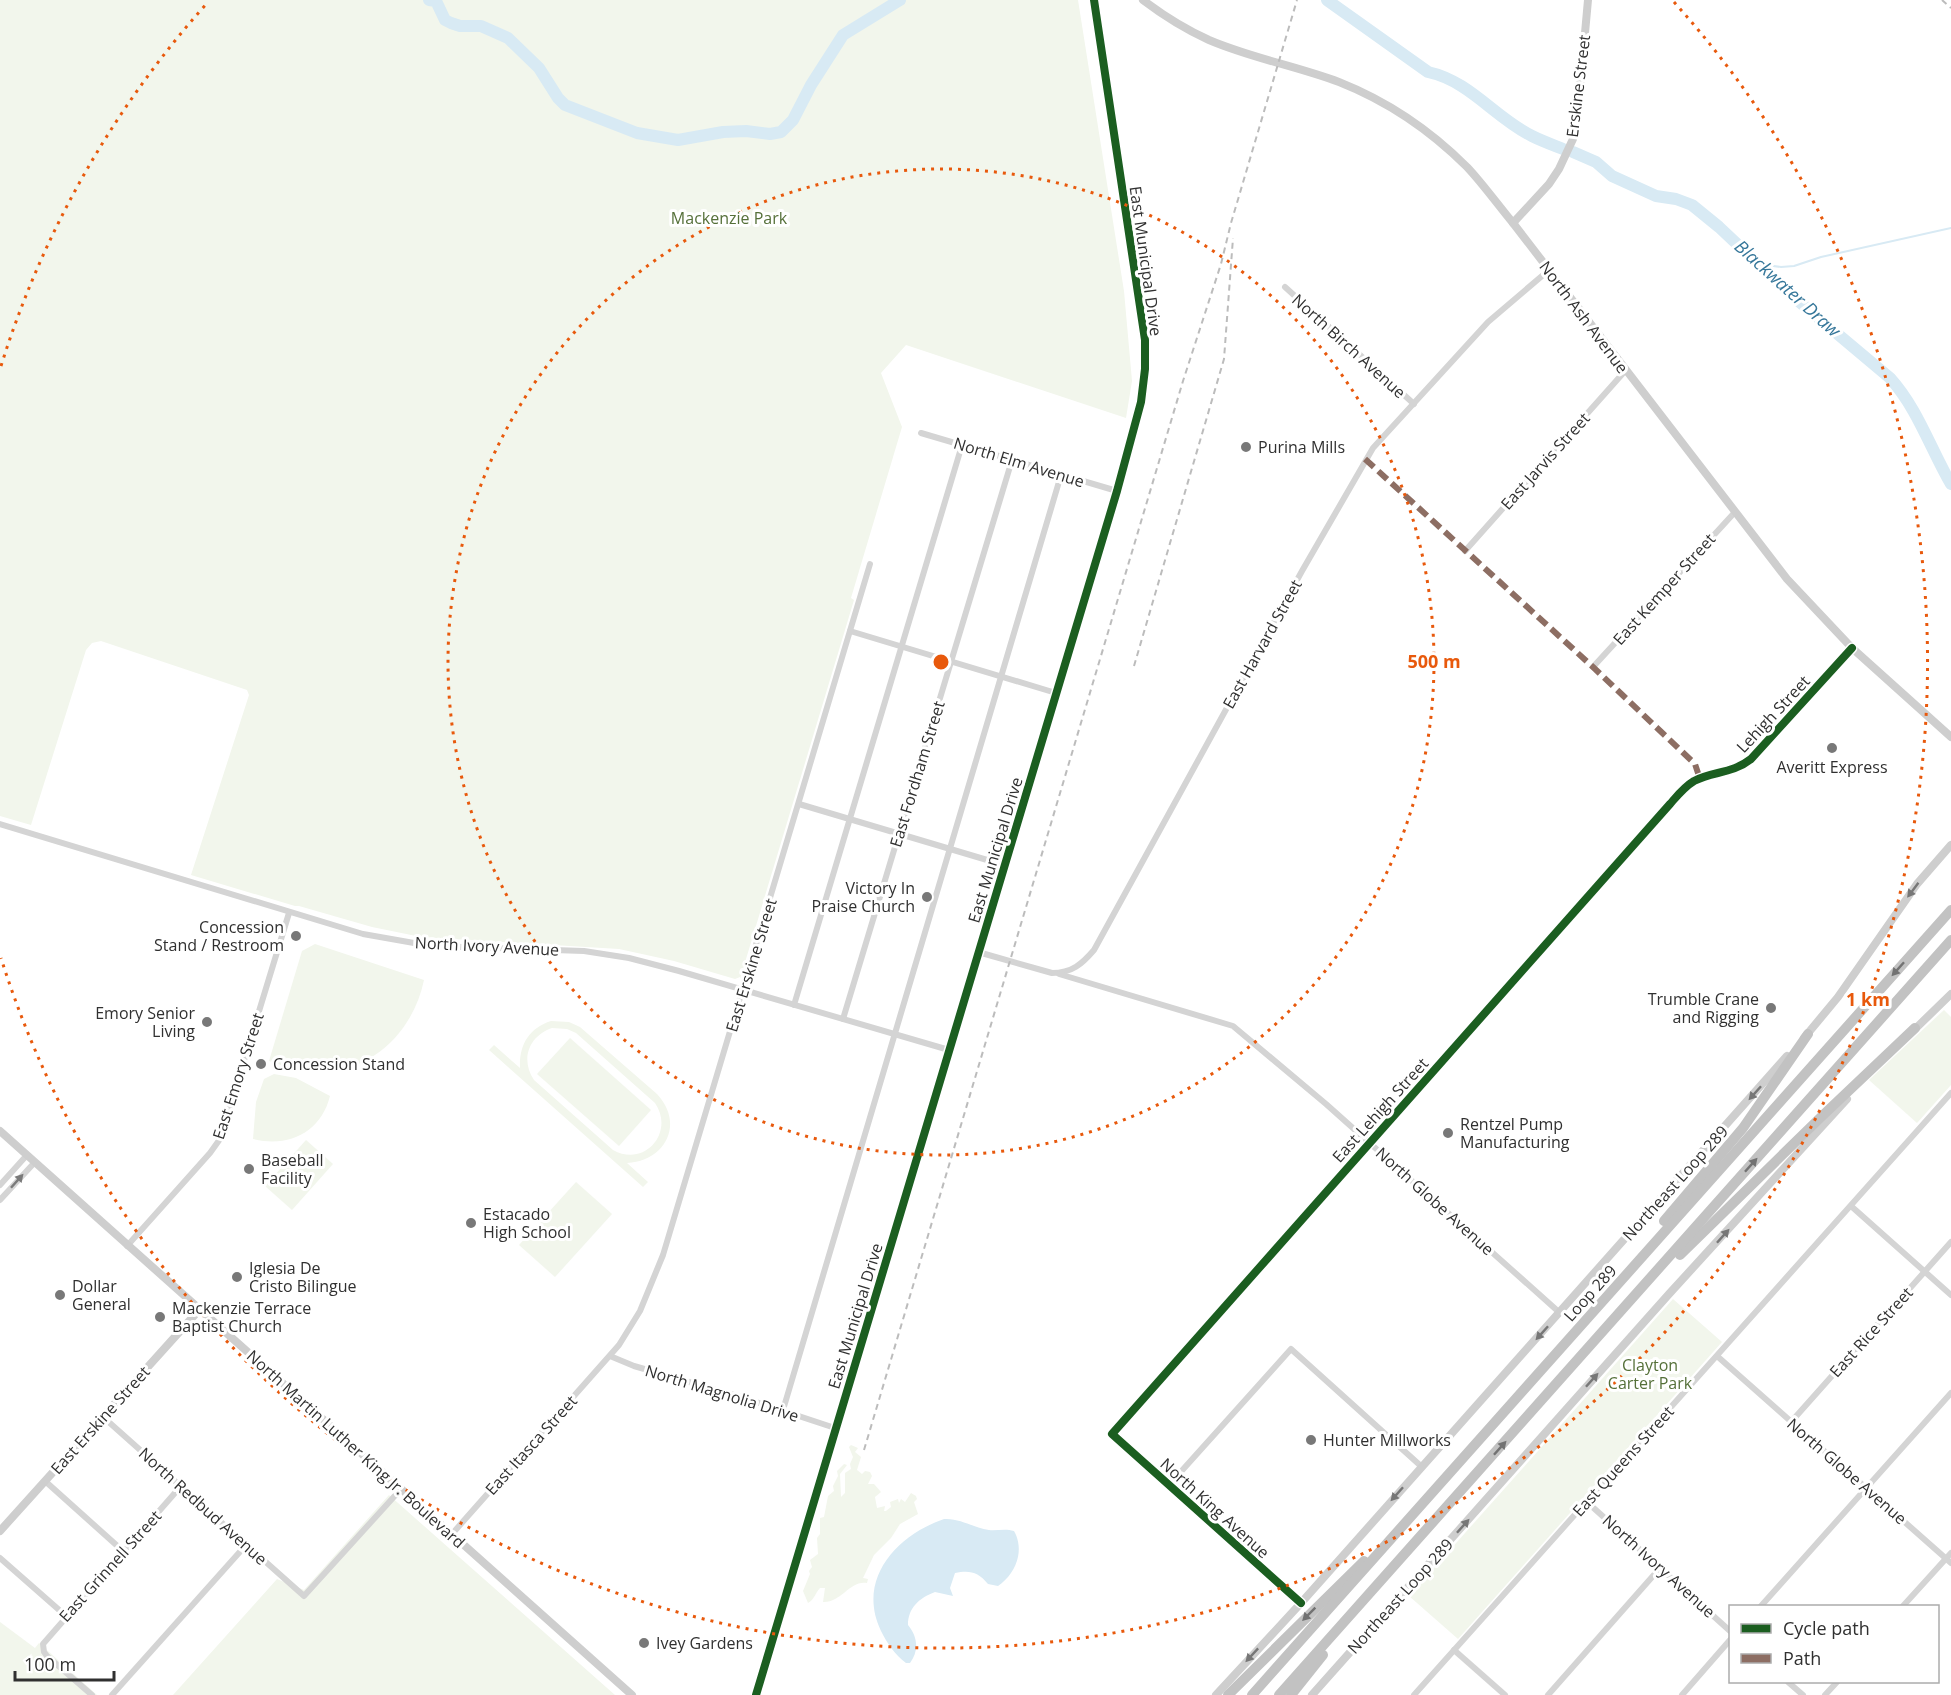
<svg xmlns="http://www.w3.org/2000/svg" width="1951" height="1695" font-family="'Open Sans',sans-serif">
	<rect width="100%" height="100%" fill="#fff"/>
	<g fill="#f2f6ec" fill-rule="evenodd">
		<path d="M0,0H1078L1124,291L1132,381L1126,418L906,345L881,373L902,427L851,598L854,600L740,979V977L735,979L674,961L619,949L421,937L372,927L299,906H295L191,875L249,695L247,690L101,641L92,643L86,650L31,825L0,816Z"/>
		<path d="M315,944L424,980C414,1029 375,1070 323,1072C304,1073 286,1067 269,1061L302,951Z"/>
		<path d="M1944,1010L1951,1017V1085L1917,1123L1869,1080Z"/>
		<path d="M551,1021L569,1022L580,1027L657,1094C685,1124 665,1161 627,1163L648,1182L643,1187L489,1050L494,1045L520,1068C519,1045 529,1028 551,1021ZM552,1028L567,1029L576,1033L655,1103C675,1132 645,1168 613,1150L534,1080C520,1059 529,1036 552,1028Z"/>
		<path d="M570,1038L651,1110L619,1146L537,1074Z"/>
		<path d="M274,1074L296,1078L330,1096C321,1132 289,1148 253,1139L256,1102L264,1079Z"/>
		<path d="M306,1140L333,1164L292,1210L265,1186Z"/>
		<path d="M576,1182L612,1214L555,1277L519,1245Z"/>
		<path d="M1673,1299L1722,1342L1458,1639L1409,1596Z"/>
		<path d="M851,1445L858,1448L855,1452L861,1457L857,1470L862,1474L865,1471L870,1472L872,1476L868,1484H874L881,1492L875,1497L877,1508L885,1506L884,1511H886L891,1507L890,1502L898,1499L899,1503L901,1499L905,1502L911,1493L916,1496L917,1499L914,1502L918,1514L900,1524L891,1538L874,1555L863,1578L868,1579L867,1583C850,1580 841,1603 823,1602L825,1588H820C815,1593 815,1599 808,1603L803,1591L810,1574L809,1571L812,1567L810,1560L818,1554L817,1538L820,1534V1518L824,1517L828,1496L834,1491L833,1486L838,1476L837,1471L844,1464L847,1465L840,1474L841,1497L845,1493V1473L851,1469L850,1464L853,1457L849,1447Z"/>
		<path d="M389,1495L615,1695H173L277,1579L304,1590Z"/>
		<path d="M0,1622L35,1648L39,1643L97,1695H0Z"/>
	</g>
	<path fill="#d8eaf4" d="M944,1519C961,1518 973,1528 989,1530C997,1531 1005,1528 1014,1531C1025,1550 1016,1574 998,1586L988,1584C978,1572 970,1570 955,1573L950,1588L953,1596L935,1592C919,1598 908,1608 908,1625C918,1637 919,1651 910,1663H906C895,1655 887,1643 881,1631C856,1579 897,1535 944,1519Z"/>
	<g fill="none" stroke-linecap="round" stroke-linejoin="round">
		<path stroke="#d8eaf4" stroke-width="2" d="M1758,264L1781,267L1794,266L1821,257L1951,228"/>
		<g stroke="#d8eaf4" stroke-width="12">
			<path d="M429,0L436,1L445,20L451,23L460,26H481L508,38L539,68L558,98L565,105L637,133L678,140L723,132L746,131L770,134L781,132L793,120L811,85L843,35L900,0"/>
			<path d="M1327,0L1428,72C1470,81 1495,118 1532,136C1542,141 1553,145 1563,149"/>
			<path d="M1573,152L1596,162L1612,176L1656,196L1676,199L1692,205L1719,227L1790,294L1890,378C1918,409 1930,448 1951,484"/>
		</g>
		<g stroke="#d4d4d4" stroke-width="6">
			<path d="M1285,287L1414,404"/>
			<path d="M921,433L1117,491"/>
			<path d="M1465,551L1625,371"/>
			<path d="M850,631L1056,693"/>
			<path d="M1593,667L1735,512"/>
			<path d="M799,804L1004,865"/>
			<path d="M0,824L363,934L431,946L584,951L629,958L679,971L949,1050"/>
			<path d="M978,952L1052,973C1072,973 1082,964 1094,950L1302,571L1373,448L1488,322L1549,270"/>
			<path d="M1059,974L1233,1026L1326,1104L1560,1313"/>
			<path d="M794,1005L962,445"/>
			<path d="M843,1019L1012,460"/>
			<path d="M0,1185L27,1155"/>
			<path d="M0,1200L35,1162"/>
			<path d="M1851,1206L1951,1295"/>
			<path d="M127,1246L210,1153L220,1139L289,913"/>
			<path d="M610,1356L634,1366L744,1398L835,1428"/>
			<path d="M1717,1356L1951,1563"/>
			<path d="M783,1410L1061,475"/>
			<path d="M102,1416L304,1596L401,1489"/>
			<path d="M1791,1422L1951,1242"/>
			<path d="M45,1481L123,1551"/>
			<path d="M1169,1485L1291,1349L1422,1467"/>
			<path d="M1587,1502L1730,1631"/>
			<path d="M452,1534L619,1345L640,1311L663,1255L870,564"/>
			<path d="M0,1558L66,1616"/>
			<path d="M1301,1603L1112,1434L1670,804C1677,796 1684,787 1694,781C1713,771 1732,774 1751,759L1852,648"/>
			<path d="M1761,1606L1951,1393"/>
			<path d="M1903,1606L1951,1553"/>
			<path d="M1454,1650L1505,1695"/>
			<path d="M1788,1682L1803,1695"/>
			<path d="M92,1695L47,1656L44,1652L43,1644L181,1486"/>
			<path d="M112,1695L246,1545"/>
			<path d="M1414,1695L1951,1093"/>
			<path d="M1548,1695L1660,1568"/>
			<path d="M1682,1695L1730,1640"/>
			<path d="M1825,1695L1837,1682"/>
		</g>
		<g stroke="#cecece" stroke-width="8">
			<path d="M1143,0C1164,16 1185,29 1209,40C1251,58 1296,66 1339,82C1387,101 1430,130 1467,167C1483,184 1498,205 1513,223L1787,579L1852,648L1951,737"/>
			<path d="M1513,223L1549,184L1559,169L1573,139L1578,110L1588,0"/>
			<path d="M1912,1032L1951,994"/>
			<path d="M1804,1038L1838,997L1917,884L1951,845"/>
			<path d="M0,1131L632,1695"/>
			<path d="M0,1531L200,1309"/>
			<path d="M756,1695L1117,491L1141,402L1145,369V340L1094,0"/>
			<path d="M1216,1695L1301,1603L1787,1056"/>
			<path d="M1312,1695L1669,1294L1847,1099"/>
		</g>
		<g stroke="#c2c2c2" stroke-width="10">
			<path d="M1664,1221L1743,1128L1808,1034"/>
			<path d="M1680,1255L1820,1118L1915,1028"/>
			<path d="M1228,1695L1364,1561"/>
			<path d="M1252,1695L1951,910"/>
			<path d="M1279,1695L1951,940"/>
			<path d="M1291,1695L1323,1655"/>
		</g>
		<g stroke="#bcbcbc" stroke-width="2" stroke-dasharray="6 4.5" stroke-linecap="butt">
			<path d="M1942,0L1951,8"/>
			<path d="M1134,666L1224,359L1233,238"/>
			<path d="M864,1450L1183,381L1221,264L1231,223L1297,0"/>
		</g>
		<path stroke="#8d6e63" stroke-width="6" stroke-dasharray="12 6" stroke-linecap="butt" d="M1365,459L1593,667L1695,764L1700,779"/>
		<defs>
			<g id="cycleway">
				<path d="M1301,1603L1112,1434L1670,804C1677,796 1684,787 1694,781C1713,771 1732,774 1751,759L1852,648"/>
				<path d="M756,1695L1117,491L1141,402L1145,369V340L1094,0"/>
			</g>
		</defs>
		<use href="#cycleway" stroke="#fff" stroke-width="11"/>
		<use href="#cycleway" stroke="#1b5e20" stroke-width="8"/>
	</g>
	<defs><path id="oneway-solid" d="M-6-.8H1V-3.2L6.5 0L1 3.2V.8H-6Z" transform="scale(1.5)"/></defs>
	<g fill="#777">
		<use href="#oneway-solid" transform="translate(1913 890) rotate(127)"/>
		<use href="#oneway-solid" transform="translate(1755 1093) rotate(132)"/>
		<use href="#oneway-solid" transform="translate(1723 1236) rotate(-48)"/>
		<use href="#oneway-solid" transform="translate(1542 1333) rotate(132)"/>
		<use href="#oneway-solid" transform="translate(1592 1380) rotate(-48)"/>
		<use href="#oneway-solid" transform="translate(1397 1494) rotate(132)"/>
		<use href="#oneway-solid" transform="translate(1463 1526) rotate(-48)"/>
		<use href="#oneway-solid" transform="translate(1252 1655) rotate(133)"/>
	</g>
	<g fill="#727272">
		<use href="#oneway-solid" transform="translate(1898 969) rotate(132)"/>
		<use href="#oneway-solid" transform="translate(1751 1165) rotate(-48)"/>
		<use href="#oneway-solid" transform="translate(1500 1448) rotate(-48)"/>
		<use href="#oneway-solid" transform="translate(1309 1614) rotate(135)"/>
	</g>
	<use fill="#7a7a7a" href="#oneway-solid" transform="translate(17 1181) rotate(-48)"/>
	<g fill="none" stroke="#e8590c" stroke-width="3" stroke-dasharray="3 6">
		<circle cx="941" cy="662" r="493"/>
		<path d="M1 366A986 986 0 0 1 208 2M1674 2A986 986 0 1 1 1 958"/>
	</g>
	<g fill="#787878" stroke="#fff" stroke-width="2">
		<circle cx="1246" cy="447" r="6"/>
		<circle cx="1832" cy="748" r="6"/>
		<circle cx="927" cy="897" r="6"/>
		<circle cx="296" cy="936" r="6"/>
		<circle cx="1771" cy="1008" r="6"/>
		<circle cx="207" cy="1022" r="6"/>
		<circle cx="261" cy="1064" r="6"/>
		<circle cx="1448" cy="1133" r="6"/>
		<circle cx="249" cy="1169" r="6"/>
		<circle cx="471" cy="1223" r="6"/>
		<circle cx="237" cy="1277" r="6"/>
		<circle cx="60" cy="1295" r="6"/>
		<circle cx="160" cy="1317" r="6"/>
		<circle cx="1311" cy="1440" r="6"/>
		<circle cx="644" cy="1643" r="6"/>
	</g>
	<g text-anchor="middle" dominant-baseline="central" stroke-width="6" stroke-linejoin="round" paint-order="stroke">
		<g font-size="16" fill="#303030" stroke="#fff">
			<text transform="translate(1578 86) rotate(-83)">Erskine Street</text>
			<text transform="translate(1146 261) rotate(82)">East Municipal Drive</text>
			<text transform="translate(1584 317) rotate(53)">North Ash Avenue</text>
			<text transform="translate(1349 346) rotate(42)">North Birch Avenue</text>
			<text transform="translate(1545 461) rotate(-48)">East Jarvis Street</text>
			<text transform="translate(1019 462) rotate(17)">North Elm Avenue</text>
			<text transform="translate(1664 589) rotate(-48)">East Kemper Street</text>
			<text transform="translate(1262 644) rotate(-61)">East Harvard Street</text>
			<text transform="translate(1773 714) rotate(-47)">Lehigh Street</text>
			<text transform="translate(917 774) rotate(-73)">East Fordham Street</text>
			<text transform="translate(995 850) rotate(-73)">East Municipal Drive</text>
			<text transform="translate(487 946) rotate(3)">North Ivory Avenue</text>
			<text transform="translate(751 965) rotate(-73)">East Erskine Street</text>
			<text transform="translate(238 1076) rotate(-72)">East Emory Street</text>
			<text transform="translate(1380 1110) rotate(-48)">East Lehigh Street</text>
			<text transform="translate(1675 1183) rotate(-48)">Northeast Loop 289</text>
			<text transform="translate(1435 1201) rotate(42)">North Globe Avenue</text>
			<text transform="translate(1590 1293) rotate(-48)">Loop 289</text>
			<text transform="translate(855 1316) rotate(-73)">East Municipal Drive</text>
			<text transform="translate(1871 1332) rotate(-48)">East Rice Street</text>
			<text transform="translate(722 1393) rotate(17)">North Magnolia Drive</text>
			<text transform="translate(100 1420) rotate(-48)">East Erskine Street</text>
			<text transform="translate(531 1445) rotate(-48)">East Itasca Street</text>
			<text transform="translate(356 1449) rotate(42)">North Martin Luther King Jr. Boulevard</text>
			<text transform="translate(1623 1461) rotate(-48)">East Queens Street</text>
			<text transform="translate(1847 1471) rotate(41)">North Globe Avenue</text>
			<text transform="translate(203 1506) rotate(42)">North Redbud Avenue</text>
			<text transform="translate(1215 1508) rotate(42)">North King Avenue</text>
			<text transform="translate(110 1566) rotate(-48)">East Grinnell Street</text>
			<text transform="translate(1659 1566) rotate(42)">North Ivory Avenue</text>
			<text transform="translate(1400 1596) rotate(-48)">Northeast Loop 289</text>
		</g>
		<g font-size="16" fill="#557039" stroke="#fff">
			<text x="729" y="218">Mackenzie Park</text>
			<text x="1650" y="1365">Clayton<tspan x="1650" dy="18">Carter Park</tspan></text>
		</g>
		<g font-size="16" fill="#303030" stroke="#fff" text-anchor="start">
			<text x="1258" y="447">Purina Mills</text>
			<text x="1832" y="767" text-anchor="middle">Averitt Express</text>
			<text x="915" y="888" text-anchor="end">Victory In<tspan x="915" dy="18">Praise Church</tspan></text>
			<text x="284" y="927" text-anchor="end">Concession<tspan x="284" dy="18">Stand / Restroom</tspan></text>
			<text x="1759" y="999" text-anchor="end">Trumble Crane<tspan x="1759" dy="18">and Rigging</tspan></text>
			<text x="195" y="1013" text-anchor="end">Emory Senior<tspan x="195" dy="18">Living</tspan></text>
			<text x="273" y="1064">Concession Stand</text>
			<text x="1460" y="1124">Rentzel Pump<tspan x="1460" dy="18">Manufacturing</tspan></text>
			<text x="261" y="1160">Baseball<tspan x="261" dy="18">Facility</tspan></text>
			<text x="483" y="1214">Estacado<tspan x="483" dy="18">High School</tspan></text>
			<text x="249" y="1268">Iglesia De<tspan x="249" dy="18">Cristo Bilingue</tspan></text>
			<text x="72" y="1286">Dollar<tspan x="72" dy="18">General</tspan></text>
			<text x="172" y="1308">Mackenzie Terrace<tspan x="172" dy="18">Baptist Church</tspan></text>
			<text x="1323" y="1440">Hunter Millworks</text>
			<text x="656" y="1643">Ivey Gardens</text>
		</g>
		<g font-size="18" font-style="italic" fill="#36779a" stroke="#fff">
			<text transform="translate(1788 288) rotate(42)">Blackwater Draw</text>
		</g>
	</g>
	<circle cx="941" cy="662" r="9" fill="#e8590c" stroke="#fff" stroke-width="3"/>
	<g font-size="18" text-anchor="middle" font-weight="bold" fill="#e8590c" stroke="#fff" stroke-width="6" stroke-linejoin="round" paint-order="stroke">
		<text x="1434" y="668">500 m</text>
		<text x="1868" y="1006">1 km</text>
	</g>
	<rect x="1729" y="1605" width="210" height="78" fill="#ffffff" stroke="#acacac" stroke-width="1.5"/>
	<rect x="1741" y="1624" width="30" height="9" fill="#1b5e20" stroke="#acacac" stroke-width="1.5"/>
	<text x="1783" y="1635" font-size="18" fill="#303030">Cycle path</text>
	<rect x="1741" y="1654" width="30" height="9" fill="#8d6e63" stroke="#acacac" stroke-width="1.5"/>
	<text x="1783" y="1665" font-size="18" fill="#303030">Path</text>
	<path d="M15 1671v9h99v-9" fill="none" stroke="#303030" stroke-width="3"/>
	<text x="24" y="1671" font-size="18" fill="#303030" stroke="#ffffff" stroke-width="4.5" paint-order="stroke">100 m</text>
</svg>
